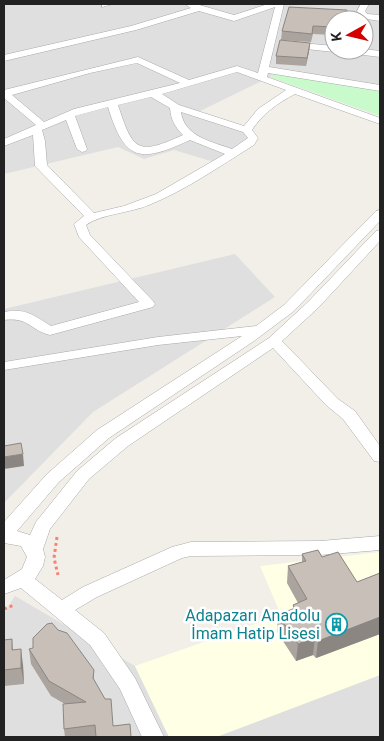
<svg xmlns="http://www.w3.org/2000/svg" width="384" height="741" font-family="Roboto,sans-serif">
	<rect width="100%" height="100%" fill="#f2efe9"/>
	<g fill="#e0dfdf" fill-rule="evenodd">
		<path d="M4,4H380V89L276,71L270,77L196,113L252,135L214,162L174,150L144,159L118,147L4,174ZM334,20H364V50H334Z"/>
		<path d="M235,254L275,297L93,412L4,503V309Z"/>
		<path d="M15,596L135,666L169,737H4V613Z"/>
		<path d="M380,675V737H216Z"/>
	</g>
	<path fill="#ffffe5" d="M380,552V675L216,737H169L135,666L281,615L260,566Z"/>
	<path fill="#c8facc" d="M276,71L380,89V116L270,77Z"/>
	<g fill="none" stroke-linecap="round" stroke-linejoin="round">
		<defs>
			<g id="minor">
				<path d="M102,4H113L102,7Z"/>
				<path d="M185,4H196L234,15L268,4H284L269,67L380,85V91L268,73L267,77L380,118V124L295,94C278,103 263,113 252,130L258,138L254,145C220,166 186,190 149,205C130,213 101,214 86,225L90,235L153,301L155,304L153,307L50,335C29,330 30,317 4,320V312C26,308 33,315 51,326L139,302L79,237L74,224L84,216L35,166L33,135L4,146V139L36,125L4,98V90L138,57L189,80L237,66L258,73L275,7L234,21L199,11L136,30L4,61V55L131,26L191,8ZM137,63L180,83L74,109L44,122L12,95L90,73ZM237,72L286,90L258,109L244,126L179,105L162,94ZM151,97L170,108C171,120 175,127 183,135C137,156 133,151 118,105ZM108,107C125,162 140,163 190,140L225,154L156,194L124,206L94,213L47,165L45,141L42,130L66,120L77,149L82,152L86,151L87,149L75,116ZM181,112L243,132L248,138L232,149C213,142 184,137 181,112Z"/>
				<path d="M361,4H369L365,11L367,14L380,15V21L367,19L364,22V20H358L360,16L357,11Z"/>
				<path d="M291,42L334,46V50H338L334,52L288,47L286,45Z"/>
				<path d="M364,49L380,51V57L348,53L343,50Z"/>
				<path d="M380,210V221L294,311L254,341L109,438L59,482L17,531L30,535L36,522L77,471L116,438L269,338L308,302L376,231L380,230V241L318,308L282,341L338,399L355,411L380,446V462L374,461L343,419L326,405L273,348L128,446L89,479L50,529L43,549L45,557L43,566L35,579L62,600L83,587L172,547L191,542L320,541L380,536V550L320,555L191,556L182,558L97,597L75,610L104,633L135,678L164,737H142L120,689L90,645L21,588L4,594V580L22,569L27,557L21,546L4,543V522L47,474L97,430L242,336L158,345L4,370V362L158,337L256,326L284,305L376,211Z"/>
			</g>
		</defs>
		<use href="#minor" stroke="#a9a9a9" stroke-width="1"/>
		<g stroke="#fa8072" stroke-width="3" stroke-dasharray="3 3" stroke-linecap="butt">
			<path d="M57,537L54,558L58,575"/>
			<path d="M4,609L14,605"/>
		</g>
		<use href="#minor" fill="#fff" fill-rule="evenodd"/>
	</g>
	<g fill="#aba49e">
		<path d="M334,20V35L313,34L311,42L281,40L282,31Z"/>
		<path d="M310,43L309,51L306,66L276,64V56Z"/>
		<path d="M302,554L322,557L357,582L380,573V634L316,658L313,655L296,661L277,632L278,615L293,609V605L298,603L287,583L288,566L302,562Z"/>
		<path d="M12,639L13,649L23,665L24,684L4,686V640Z"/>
		<path d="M29,649L94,670V680L113,726L131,737H65L64,729L65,704L51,696L31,664Z"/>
	</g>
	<g fill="#8b8681">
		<path d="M310,43L309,51L306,66L307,58Z"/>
		<path d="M23,454L24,466L4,469V457Z"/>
		<path d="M380,617V634L316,658L318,641Z"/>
		<path d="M315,637L313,655L296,661L298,644Z"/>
		<path d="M21,649L23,665L24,684L21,668Z"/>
	</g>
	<g fill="#c7bfb8" stroke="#8b8681">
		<path d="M289,7L347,10L345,20H334V27L313,26L312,34L282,31Z"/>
		<path d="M280,40L310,43L307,58L276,56Z"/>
		<path d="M21,443L23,454L4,457V446Z"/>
		<path d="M318,550L322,557L338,552L357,582L380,573V617L318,641L315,637L298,644L278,615L295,608L293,605L307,599L288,566L306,561L302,554Z"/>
		<path d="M52,623L58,630L67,633L94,670L93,678L105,699H111L113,726L130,724L131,737H96L95,725L64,729L63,704L86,702L49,681L29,649L33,648V638L47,624Z"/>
		<path d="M12,639V650L21,649V668L4,670V640Z"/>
	</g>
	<defs>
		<symbol id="building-ring" viewBox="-11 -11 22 22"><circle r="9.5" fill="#fff" stroke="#0f9aa8" stroke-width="1.5"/><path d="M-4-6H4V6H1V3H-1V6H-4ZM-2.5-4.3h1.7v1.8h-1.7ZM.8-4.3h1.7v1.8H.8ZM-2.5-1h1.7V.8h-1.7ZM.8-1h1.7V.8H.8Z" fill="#0f9aa8"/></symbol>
	</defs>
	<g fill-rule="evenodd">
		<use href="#building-ring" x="324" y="612" width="25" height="25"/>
	</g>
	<g text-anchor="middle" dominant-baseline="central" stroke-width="5" stroke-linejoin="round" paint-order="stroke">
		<g font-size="16" fill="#0d838f" stroke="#fff" text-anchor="end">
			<text x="320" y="615">Adapazarı Anadolu<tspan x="320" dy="18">İmam Hatip Lisesi</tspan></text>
		</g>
	</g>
	<rect width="384" height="741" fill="none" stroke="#222222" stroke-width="10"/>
	<g transform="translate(349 35) rotate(262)"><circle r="24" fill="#ffffff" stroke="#a7a7a7"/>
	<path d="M0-4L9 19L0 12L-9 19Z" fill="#d40000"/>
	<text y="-8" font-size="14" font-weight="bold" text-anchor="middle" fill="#222222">K</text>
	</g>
</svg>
